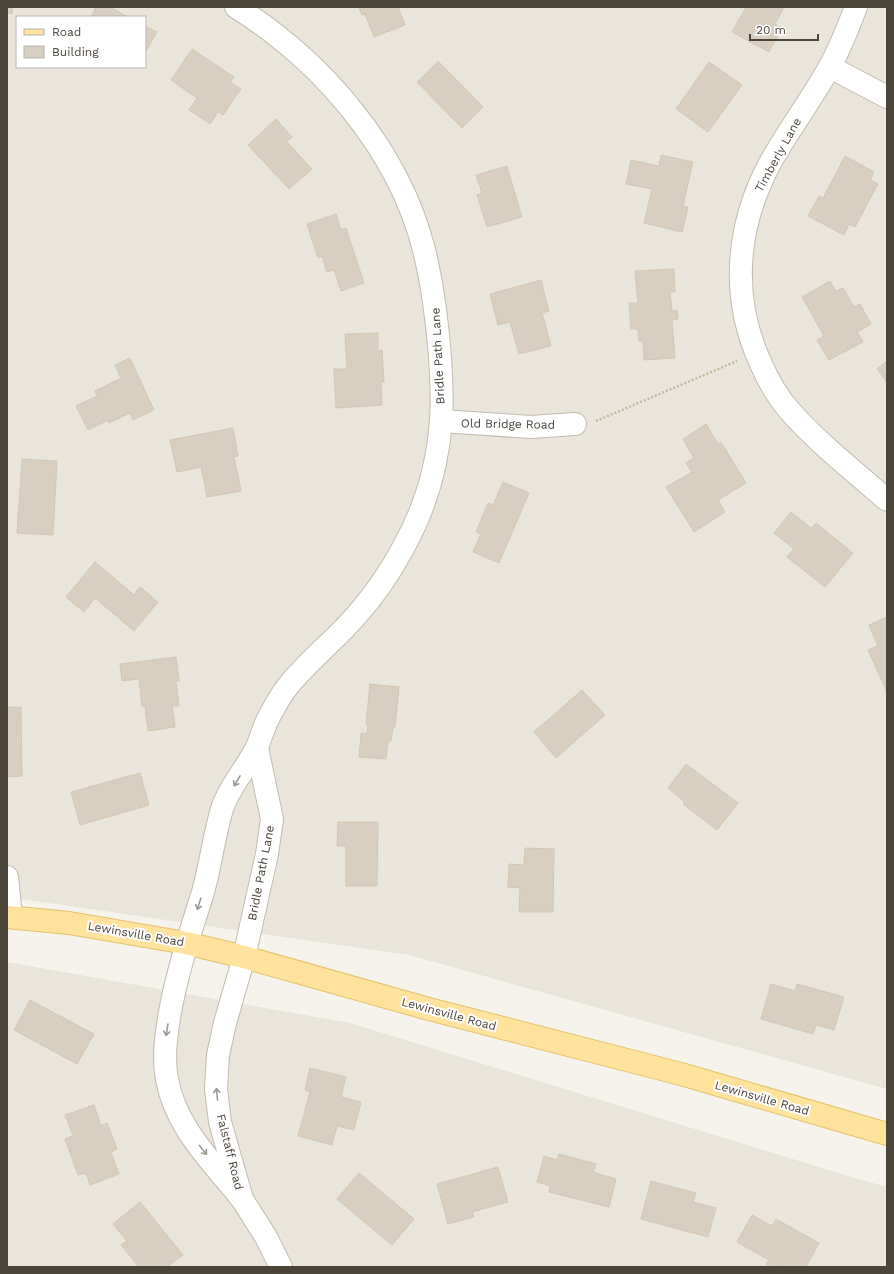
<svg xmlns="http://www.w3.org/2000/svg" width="894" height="1274" font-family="'Work Sans',sans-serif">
	<rect width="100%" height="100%" fill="#f6f3ec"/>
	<g fill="#eae5da" fill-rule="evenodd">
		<path d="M7,7H887V1089L409,955L7,897ZM17,17H145V67H17Z"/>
		<path d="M7,962L350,1023L848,1176L887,1187V1267H7Z"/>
	</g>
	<g fill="#d8cfc1" stroke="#d3c7b4">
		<path d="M7,7H13L12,14L7,13Z"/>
		<path d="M96,7H110L128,17H91Z"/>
		<path d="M359,7H398L405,25L374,37L365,14L362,15Z"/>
		<path d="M746,7H784L775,24L782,28L769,52L732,32Z"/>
		<path d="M145,26L157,32L145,53Z"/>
		<path d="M192,49L234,77L230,82L241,89L223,115L218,112L210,124L189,110L197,98L171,80Z"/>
		<path d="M438,61L483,107L462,128L417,82Z"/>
		<path d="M709,62L742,85L708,132L676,109Z"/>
		<path d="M276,119L292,137L287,142L312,169L289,189L248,145Z"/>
		<path d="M661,155L693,162L683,206L688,207L682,232L644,223L652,189L626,184L631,160L659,166Z"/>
		<path d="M845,156L874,172L870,180L878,184L855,227L849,224L844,235L808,216L819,196L823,198Z"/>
		<path d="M507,166L522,217L487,227L477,195L482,193L476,175Z"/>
		<path d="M336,214L341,230L346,228L364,283L341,291L334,270L327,272L322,256L318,258L307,224Z"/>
		<path d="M674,269L675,292H670L672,311L677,310L678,319L672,320L675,358L644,360L643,341H639L638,329H631L629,303H638L635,271Z"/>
		<path d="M541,280L549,311L542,313L551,346L519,354L510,322L498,325L490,294Z"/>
		<path d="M830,281L836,291L843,288L854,307L860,304L871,324L857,332L863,342L829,360L817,340L824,336L802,297Z"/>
		<path d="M378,333V351L382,350L384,382H381L382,405L336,408L334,369H347L345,334Z"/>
		<path d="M130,358L154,410L133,420L130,413L109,423L108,420L88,430L76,406L97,396L95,391L121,378L115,365Z"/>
		<path d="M887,361V382L877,369Z"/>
		<path d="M706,424L718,444L721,442L746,483L718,500L725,512L694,532L666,487L692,472L686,463L694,458L683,439Z"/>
		<path d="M233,428L238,456L234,457L241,491L207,497L201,467L177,472L170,440Z"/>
		<path d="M22,459L57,461L53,535L17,533Z"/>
		<path d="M503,482L529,493L499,563L473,552L481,534L476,532L488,503L493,505Z"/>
		<path d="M791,512L811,528L816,523L853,553L825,587L787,557L794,549L774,533Z"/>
		<path d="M95,562L134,595L140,587L158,602L134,631L95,598L84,612L66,597Z"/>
		<path d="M887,617V692L868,650L878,646L869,625Z"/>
		<path d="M176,657L179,681H176L179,706H172L175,727L148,731L145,706L142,707L139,679L122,681L120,664Z"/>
		<path d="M370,684L399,687L395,727H393L391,741H388L386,759L359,757L361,733L367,734L368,725L366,724Z"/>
		<path d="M582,690L605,715L556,758L534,732Z"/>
		<path d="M7,707H21L22,776L7,777Z"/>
		<path d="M686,764L738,803L717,830L683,804L685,802L668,788Z"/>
		<path d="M140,773L149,805L80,825L71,792Z"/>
		<path d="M338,822H378L377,886H346V846H337Z"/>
		<path d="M525,848L554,849L553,912H519L520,888L508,887L509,864L524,865Z"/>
		<path d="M771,984L795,991L797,984L844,997L834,1030L816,1025L813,1034L761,1019Z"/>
		<path d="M30,1000L94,1034L77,1064L14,1030Z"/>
		<path d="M310,1068L346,1077L341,1097L361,1102L354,1130L337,1126L332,1145L298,1136L310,1092L305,1090Z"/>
		<path d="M94,1105L101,1126L107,1123L117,1149L111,1152L119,1174L90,1185L86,1173L78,1175L65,1139L73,1136L65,1115Z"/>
		<path d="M559,1154L596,1164L593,1172L616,1179L609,1207L549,1192L550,1186L537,1182L544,1156L557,1160Z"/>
		<path d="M498,1167L508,1202L472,1212L474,1217L448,1224L437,1184Z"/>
		<path d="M359,1173L414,1219L392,1245L337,1199Z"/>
		<path d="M651,1181L696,1193L693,1202L716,1208L708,1237L641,1219Z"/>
		<path d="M140,1202L183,1255L167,1267H139L121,1245L127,1241L113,1224Z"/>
		<path d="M752,1215L772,1226L776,1219L819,1243L806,1267H783L780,1265L779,1267H771L766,1264L769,1260L737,1242Z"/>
	</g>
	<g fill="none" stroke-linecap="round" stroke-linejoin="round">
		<defs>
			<g id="minor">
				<path d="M236,7C322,61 399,150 424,250C432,282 436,313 439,345C441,370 443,395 441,420C438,465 424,511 402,550C389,574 373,597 355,617C334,641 308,661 288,686C280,696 273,709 267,721C263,729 261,738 257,747C248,766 230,786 223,806C214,834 211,864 203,892C190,934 176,975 169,1018C166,1038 163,1058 167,1079C175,1127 213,1163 242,1199"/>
				<path d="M856,7C848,28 840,49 829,68C811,100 788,131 770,163C736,227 730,297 761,364C768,380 777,396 789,410C818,443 854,471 887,500"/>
				<path d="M830,67L887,97"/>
				<path d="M441,421L531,427L575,424"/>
				<path d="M257,748L272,819L267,854L244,957L225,1023L218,1055L216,1089L220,1122L242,1199L266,1237L281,1267"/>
				<path d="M7,877L11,917"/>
			</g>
			<path id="major" d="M7,917L69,923L186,943L244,957L429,1009L681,1074L887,1134"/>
		</defs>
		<use href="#minor" stroke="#c2bbae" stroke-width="24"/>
		<use href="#major" stroke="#e6c16a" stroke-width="24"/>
		<path stroke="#c4b79f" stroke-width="2.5" stroke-dasharray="2 2" stroke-linecap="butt" d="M596,421L737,361"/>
		<use href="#minor" stroke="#fff" stroke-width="22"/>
		<use href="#major" stroke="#ffe39c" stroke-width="22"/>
	</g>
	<defs><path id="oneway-shaft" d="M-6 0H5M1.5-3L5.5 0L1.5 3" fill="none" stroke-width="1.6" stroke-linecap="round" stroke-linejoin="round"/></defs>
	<g stroke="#9c9892">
		<use href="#oneway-shaft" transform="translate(237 781) rotate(121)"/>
		<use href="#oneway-shaft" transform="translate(199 904) rotate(108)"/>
		<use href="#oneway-shaft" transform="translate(167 1030) rotate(99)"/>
		<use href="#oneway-shaft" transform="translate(217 1094) rotate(-95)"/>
		<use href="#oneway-shaft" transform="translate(203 1150) rotate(51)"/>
	</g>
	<g text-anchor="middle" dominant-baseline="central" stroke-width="4" stroke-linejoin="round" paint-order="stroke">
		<g font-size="12" fill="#4b4439" stroke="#fff">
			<text transform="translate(778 155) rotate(-61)">Timberly Lane</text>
			<text transform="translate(438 356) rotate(-93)">Bridle Path Lane</text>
			<text transform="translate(508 424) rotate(1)">Old Bridge Road</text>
			<text transform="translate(261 873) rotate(-79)">Bridle Path Lane</text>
			<text transform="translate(136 934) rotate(10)">Lewinsville Road</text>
			<text transform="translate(449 1014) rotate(15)">Lewinsville Road</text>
			<text transform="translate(762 1098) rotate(16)">Lewinsville Road</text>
			<text transform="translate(230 1152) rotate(76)">Falstaff Road</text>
		</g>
	</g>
	<rect width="894" height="1274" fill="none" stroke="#4b4439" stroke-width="16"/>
	<rect x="16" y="16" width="130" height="52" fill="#ffffff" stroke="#b7b4b0"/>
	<rect x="24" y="29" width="20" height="6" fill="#ffe39c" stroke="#b7b4b0"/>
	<text x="52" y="36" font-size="12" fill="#4b4439">Road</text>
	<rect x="24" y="46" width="20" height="12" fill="#d8cfc1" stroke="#b7b4b0"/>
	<text x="52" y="56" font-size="12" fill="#4b4439">Building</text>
	<path d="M750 34v6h68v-6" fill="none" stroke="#4b4439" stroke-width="2"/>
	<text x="756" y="34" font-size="12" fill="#4b4439" stroke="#ffffff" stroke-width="3" paint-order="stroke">20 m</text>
</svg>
